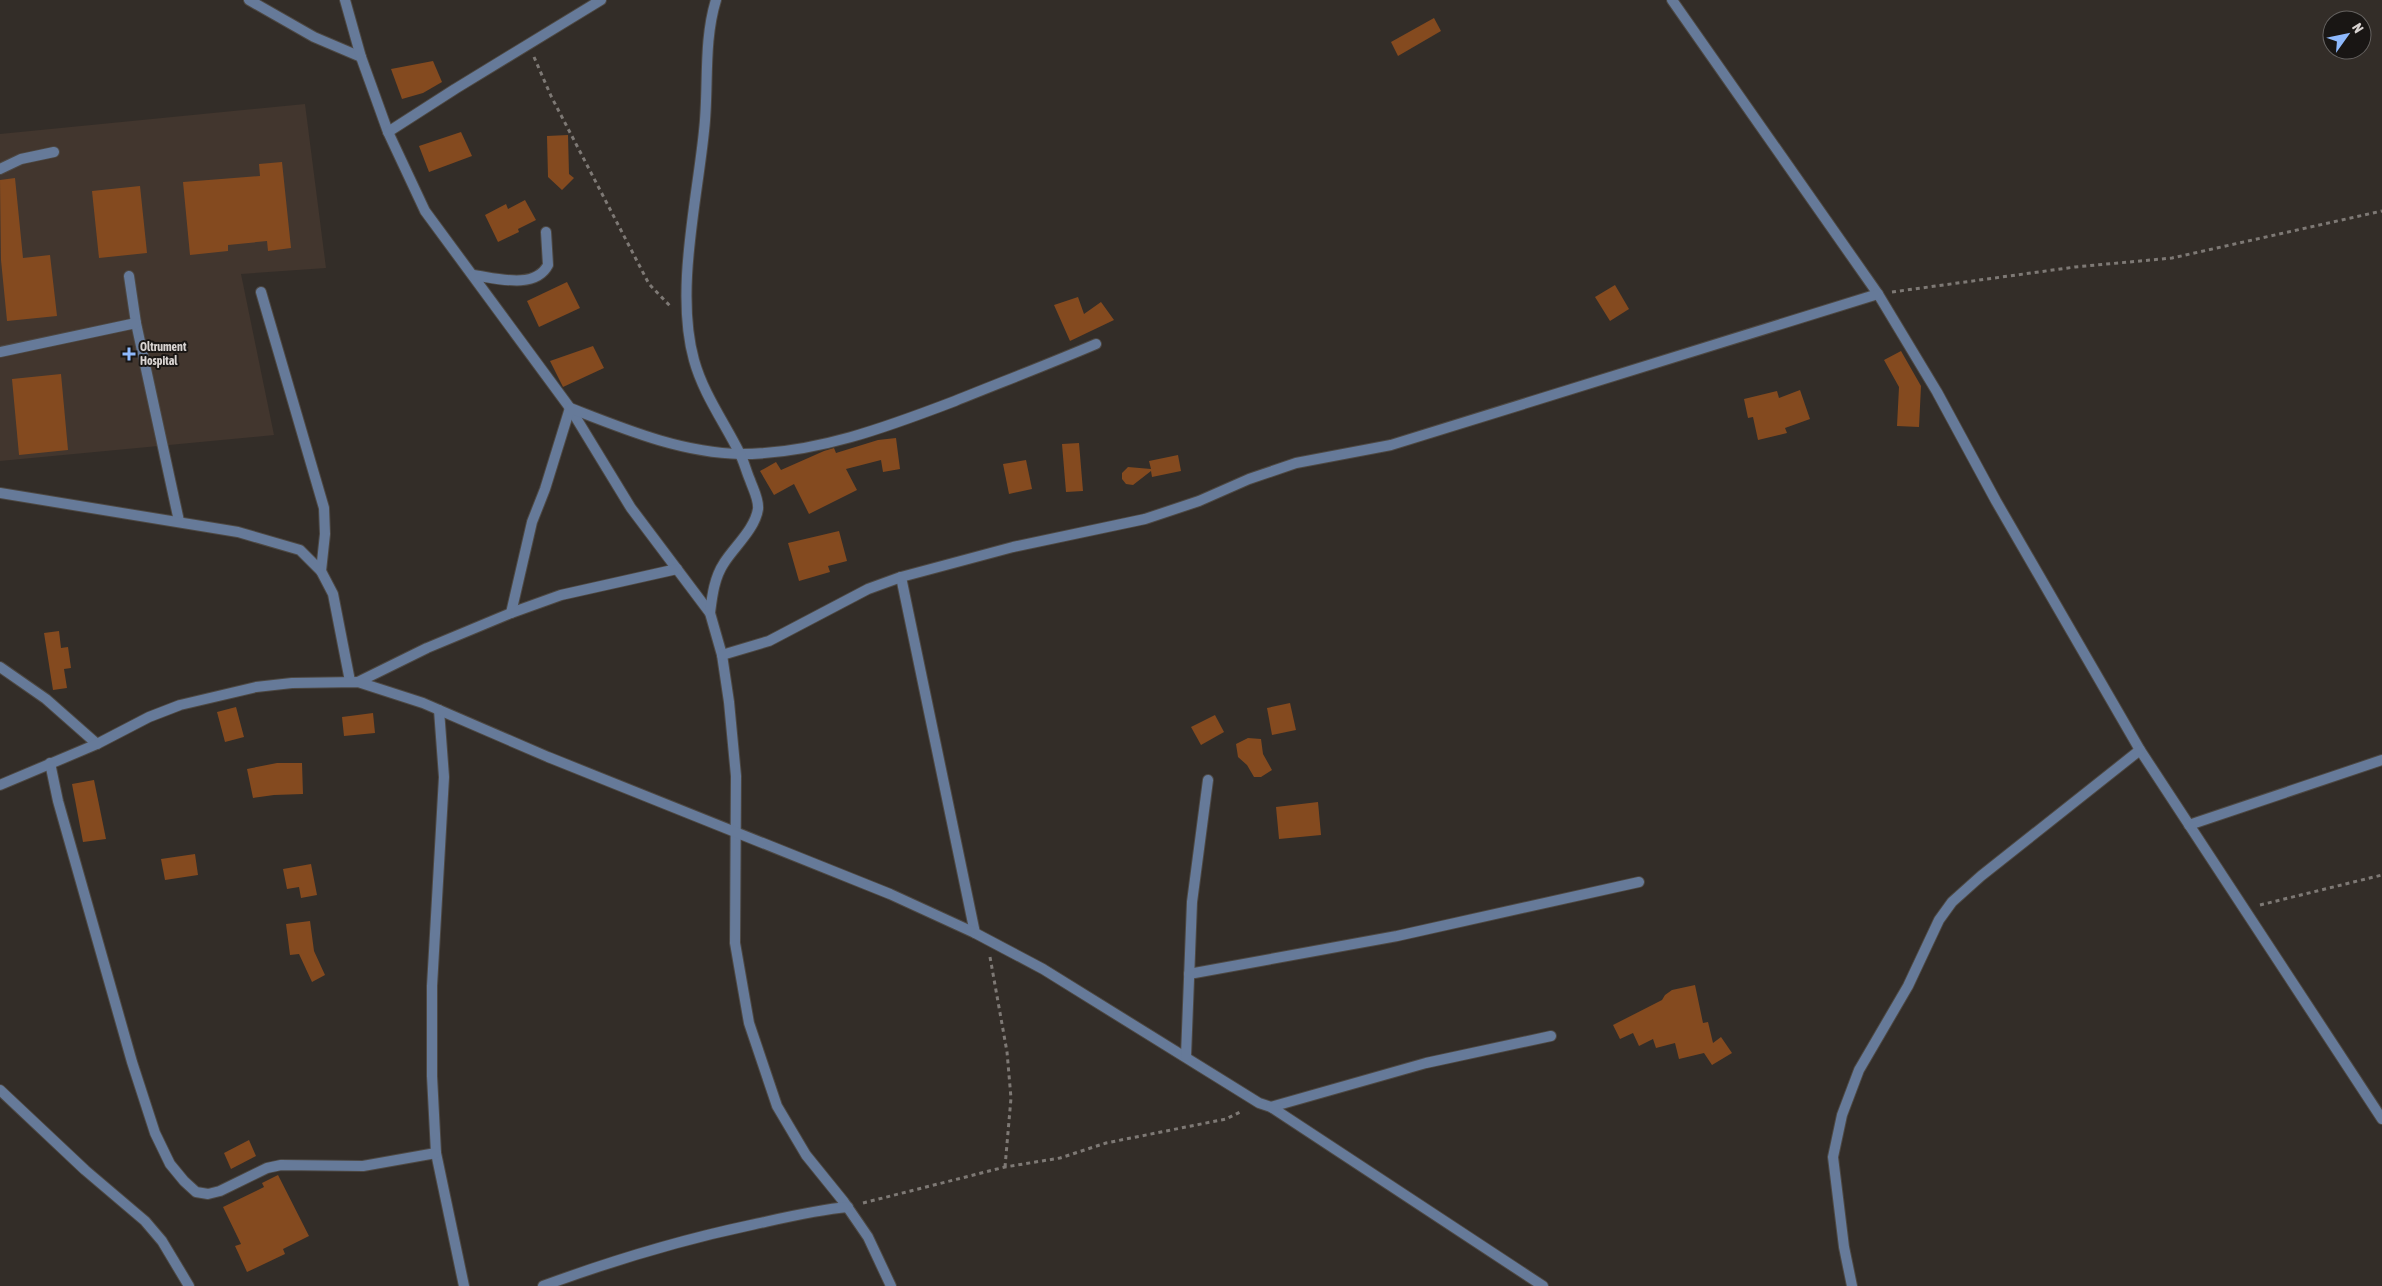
<svg xmlns="http://www.w3.org/2000/svg" width="2382" height="1286" font-family="'Asap Condensed',sans-serif">
	<rect width="100%" height="100%" fill="#332d28"/>
	<path fill="#42362e" d="M305,104L326,268L241,274L274,435L0,461V134Z"/>
	<g fill="#844a1f">
		<path d="M1434,18L1441,31L1398,56L1391,42Z"/>
		<path d="M433,61L442,82L423,93L402,99L391,69Z"/>
		<path d="M461,132L472,156L429,172L419,146Z"/>
		<path d="M568,135L569,174L574,178L562,190L548,177L547,136Z"/>
		<path d="M282,162L291,248L268,251L267,241L228,245V251L190,255L183,182L260,176L259,164Z"/>
		<path d="M15,178L23,258L50,255L57,316L7,321L1,260L0,180Z"/>
		<path d="M140,186L147,253L99,258L92,191Z"/>
		<path d="M525,200L536,220L518,229L519,232L498,242L485,215L506,204L508,209Z"/>
		<path d="M567,282L580,308L539,327L527,301Z"/>
		<path d="M1615,285L1629,309L1610,321L1595,297Z"/>
		<path d="M1078,297L1084,314L1101,302L1114,320L1070,341L1054,305Z"/>
		<path d="M593,346L604,368L563,387L550,361Z"/>
		<path d="M1901,351L1921,386L1919,427L1897,426L1899,387L1884,360Z"/>
		<path d="M61,374L68,450L19,455L12,379Z"/>
		<path d="M1800,390L1810,419L1785,428L1787,433L1758,440L1753,417L1748,418L1744,399L1777,391L1779,398Z"/>
		<path d="M896,438L900,469L883,472L881,460L846,469L857,490L809,514L794,484L774,495L760,471L776,462L781,470L824,451L834,448L836,453L878,440Z"/>
		<path d="M1079,443L1083,491L1066,492L1062,444Z"/>
		<path d="M1178,455L1181,471L1152,477L1151,471L1133,485L1126,484L1122,479V473L1128,467L1151,469L1149,461Z"/>
		<path d="M1026,460L1032,489L1009,494L1003,464Z"/>
		<path d="M839,531L847,561L828,566L830,572L799,581L788,543Z"/>
		<path d="M59,631L61,648L68,647L71,668L64,669L67,688L53,690L44,633Z"/>
		<path d="M1290,703L1296,730L1272,735L1267,708Z"/>
		<path d="M236,707L244,737L225,742L217,712Z"/>
		<path d="M373,713L375,733L344,736L342,717Z"/>
		<path d="M1215,715L1224,732L1201,745L1191,727Z"/>
		<path d="M1248,738L1261,739L1263,754L1272,770L1261,777H1254L1247,765L1238,757L1236,744Z"/>
		<path d="M277,763H302L303,794L274,795L253,798L247,769Z"/>
		<path d="M94,780L106,839L83,842L72,784Z"/>
		<path d="M1318,802L1321,835L1279,839L1276,807Z"/>
		<path d="M195,854L198,875L165,880L161,859Z"/>
		<path d="M311,864L317,895L301,898L299,887L287,889L283,869Z"/>
		<path d="M310,921L314,951L325,975L312,982L299,954L290,955L286,924Z"/>
		<path d="M1695,985L1703,1023L1708,1022L1713,1043L1721,1037L1732,1053L1712,1065L1704,1053L1679,1059L1675,1043L1656,1048L1653,1039L1639,1046L1633,1033L1620,1039L1613,1025L1662,1000L1665,995L1672,990Z"/>
		<path d="M249,1140L256,1156L231,1169L224,1153Z"/>
		<path d="M278,1175L309,1236L283,1249L285,1254L247,1272L235,1246L241,1244L223,1207L264,1187L262,1183Z"/>
	</g>
	<g fill="none" stroke-linecap="round" stroke-linejoin="round">
		<defs>
			<g id="lane">
				<path d="M0,169L21,159L54,152"/>
				<path d="M129,276L136,323L179,521"/>
				<path d="M261,292L324,508L325,534L321,571"/>
				<path d="M0,352L136,323"/>
			</g>
			<g id="street">
				<path d="M249,0L314,37L361,57"/>
				<path d="M345,0L361,57L388,132L425,211L570,408L631,508L710,613L722,655L729,702L736,776L735,943L749,1023L777,1106L806,1155L844,1202L868,1237L891,1286"/>
				<path d="M1672,0L1878,294L1937,392L1996,501L2140,750L2382,1119"/>
				<path d="M388,132L455,89L601,0"/>
				<path d="M473,275C496,278 535,290 548,265L546,232"/>
				<path d="M0,493L238,532L300,550L321,571L333,594L350,681"/>
				<path d="M901,577L975,933"/>
				<path d="M511,613L532,522L545,489L570,408C624,429 681,453 741,454C815,454 887,427 955,401C1002,382 1049,364 1096,344"/>
				<path d="M710,613C712,597 714,578 724,563C734,547 755,529 758,509C759,499 753,489 750,480C746,471 744,461 739,452C724,422 703,393 694,360C675,292 697,201 704,131C709,88 703,42 716,0"/>
				<path d="M722,655L769,641L868,589L901,577L1013,547L1145,519L1199,501L1249,479L1296,463L1391,445L1878,294"/>
				<path d="M0,667L46,699L97,744"/>
				<path d="M358,682L427,648L511,613L561,595L677,569"/>
				<path d="M439,710L444,777L432,986V1076L436,1153L464,1286"/>
				<path d="M50,763L58,801L132,1062L155,1133L170,1164L184,1181L196,1192L208,1194L220,1191L267,1168L281,1165L363,1166L436,1153"/>
				<path d="M0,785L97,744L149,717L180,705L256,687L292,683L358,682L423,703L548,757L890,894L975,933L1043,969L1259,1103L1271,1107L1543,1286"/>
				<path d="M2189,825L2382,760"/>
				<path d="M1189,974L1397,936L1639,882"/>
				<path d="M1186,1056L1192,902L1208,780"/>
				<path d="M0,1090L85,1170L145,1221L162,1241L189,1286"/>
				<path d="M1271,1107L1426,1063L1551,1036"/>
				<path d="M543,1286C611,1261 680,1240 751,1225C783,1218 815,1210 848,1207"/>
				<path d="M1852,1286L1844,1247L1833,1157L1842,1115L1859,1070L1908,986L1939,920L1952,902L1981,876L2140,750"/>
			</g>
		</defs>
		<use href="#lane" stroke="#4d4843" stroke-width="12"/>
		<use href="#street" stroke="#4d4843" stroke-width="12"/>
		<g stroke="#7e7975" stroke-width="3" stroke-dasharray="4 4" stroke-linecap="butt">
			<path d="M534,57L551,96L649,284L671,307"/>
			<path d="M1892,292L2075,267L2172,258L2382,211"/>
			<path d="M2260,905L2382,875"/>
			<path d="M990,957L1007,1052L1011,1098L1005,1167"/>
			<path d="M863,1203L1005,1167L1060,1158L1106,1143L1226,1119L1242,1111"/>
		</g>
		<use href="#lane" stroke="#667a99" stroke-width="10"/>
		<use href="#street" stroke="#667a99" stroke-width="10"/>
	</g>
	<path fill="#8eb9fc" stroke="#191614" stroke-width="2" d="M126.5 346.5h5v5h5v5h-5v5h-5v-5h-5v-5h5z"/>
	<g text-anchor="middle" dominant-baseline="central" stroke-width="4" stroke-linejoin="round" paint-order="stroke">
		<g font-size="12" font-weight="bold" fill="#d8d3d1" stroke="#191614" text-anchor="start">
			<text x="140" y="347">Oltrument<tspan x="140" dy="14">Hospital</tspan></text>
		</g>
	</g>
	<g transform="translate(2347 35) rotate(57)"><circle r="24" fill="#191614" stroke="#656260"/>
	<path d="M0-4L9 19L0 12L-9 19Z" fill="#8eb9fc"/>
	<text y="-8" font-size="14" font-weight="bold" text-anchor="middle" fill="#d8d3d1">N</text>
	</g>
</svg>
